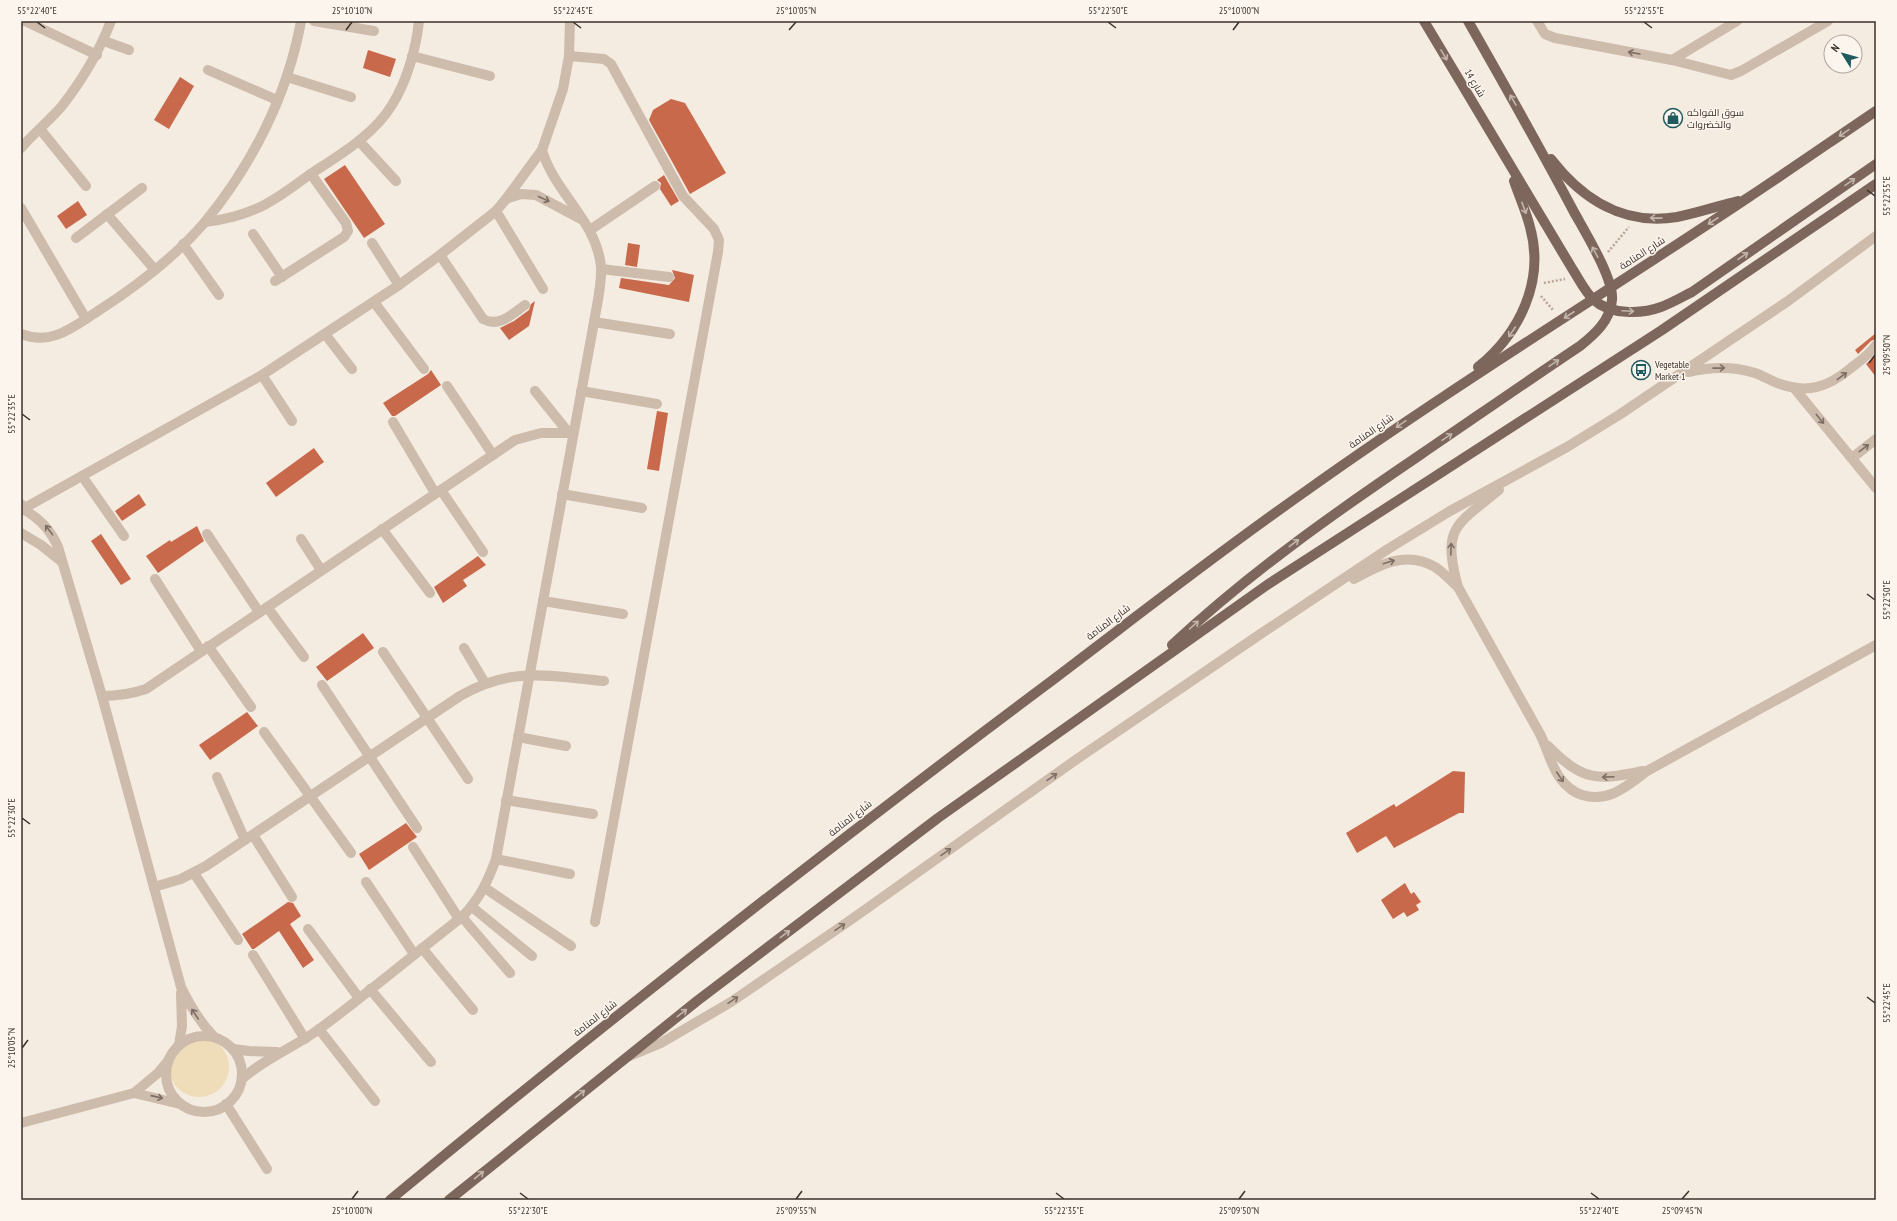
<svg xmlns="http://www.w3.org/2000/svg" width="1897" height="1221" font-family="'PT Sans Narrow',Cairo,sans-serif">
	<rect width="100%" height="100%" fill="#f4ebe1"/>
	<circle fill="#efdcb8" cx="199" cy="1067" r="30"/>
	<g fill="#c8694b">
		<path d="M368,50L396,59L390,77L363,68Z"/>
		<path d="M180,77L194,86L169,129L154,120Z"/>
		<path d="M671,99L685,103L726,173L690,194L649,120L653,110Z"/>
		<path d="M345,165L385,224L364,238L324,179Z"/>
		<path d="M664,175L679,201L671,206L660,189L661,183L657,180Z"/>
		<path d="M78,201L87,215L66,229L57,216Z"/>
		<path d="M628,243L640,245L637,267L625,265Z"/>
		<path d="M672,270L694,275L689,302L619,288L621,278L669,285L675,278Z"/>
		<path d="M535,301L529,326L509,340L500,328L514,321L529,310L531,304Z"/>
		<path d="M1876,333V339L1871,341L1858,354L1855,350Z"/>
		<path d="M1876,355V377L1866,364Z"/>
		<path d="M431,370L441,385L395,416H392L383,403L428,374Z"/>
		<path d="M657,411L668,413L659,471L647,469Z"/>
		<path d="M314,448L324,462L276,497L266,483Z"/>
		<path d="M139,494L146,505L122,521L115,511Z"/>
		<path d="M197,526L204,541L158,573L146,556L170,540L171,542Z"/>
		<path d="M101,534L131,579L121,585L91,541Z"/>
		<path d="M478,556L486,565L463,580L467,586L443,603L434,587Z"/>
		<path d="M363,633L374,648L327,681L316,667Z"/>
		<path d="M247,712L258,726L210,760L199,745Z"/>
		<path d="M1453,771L1465,772L1464,813H1459L1394,848L1386,836L1357,853L1346,833L1394,804L1396,807Z"/>
		<path d="M406,823L417,837L369,870L359,854Z"/>
		<path d="M1405,883L1411,894L1414,892L1421,902L1416,905L1419,910L1407,917L1404,912L1393,919L1381,900Z"/>
		<path d="M288,902L293,903L301,916L290,924L314,960L303,968L279,931L254,949H252L242,934Z"/>
	</g>
	<g fill="none" stroke-linecap="round" stroke-linejoin="round">
		<g stroke="#b9a596" stroke-width="2.5" stroke-dasharray="2 2" stroke-linecap="butt">
			<path d="M1608,252L1629,227"/>
			<path d="M1544,283L1565,279"/>
			<path d="M1541,296L1553,310"/>
		</g>
		<g stroke="#cdbbac" stroke-width="10">
			<path d="M25,21L97,55"/>
			<path d="M314,21L374,31"/>
			<path d="M1537,21L1545,34L1555,38L1672,60L1731,75L1741,71L1828,21"/>
			<path d="M104,41L129,50"/>
			<path d="M412,56L490,76"/>
			<path d="M569,56L604,59L611,64L683,196L714,229L719,240L718,252L595,922"/>
			<path d="M1672,60L1737,21"/>
			<path d="M208,70L277,100"/>
			<path d="M287,77L351,97"/>
			<path d="M40,129L86,186"/>
			<path d="M359,141L396,181"/>
			<path d="M21,148C34,133 49,121 62,106C83,79 99,52 111,21"/>
			<path d="M506,199L521,194L536,195L581,219"/>
			<path d="M21,208L86,319"/>
			<path d="M496,211L543,289"/>
			<path d="M107,214L155,270"/>
			<path d="M205,222C223,220 240,216 258,208C276,200 292,187 309,175C339,155 373,136 392,105C407,81 416,49 419,21"/>
			<path d="M590,230L655,186"/>
			<path d="M253,234L282,277"/>
			<path d="M76,238L142,188"/>
			<path d="M372,243L399,285"/>
			<path d="M183,244L219,295"/>
			<path d="M440,255L483,319C499,328 512,314 525,305"/>
			<path d="M601,269L669,277"/>
			<path d="M275,281L344,237L348,231L346,223L311,174"/>
			<path d="M374,302L424,369"/>
			<path d="M594,322L670,334"/>
			<path d="M21,334C52,346 73,327 98,311C137,286 175,257 205,222C252,165 288,94 301,21"/>
			<path d="M325,334L352,369"/>
			<path d="M1688,372C1710,367 1733,366 1755,373C1763,376 1770,380 1777,383C1807,394 1827,388 1851,368C1860,361 1869,355 1876,345"/>
			<path d="M262,375L292,421"/>
			<path d="M447,386L493,455"/>
			<path d="M1795,389L1876,488"/>
			<path d="M535,391L568,432"/>
			<path d="M581,391L657,404"/>
			<path d="M393,422L435,493"/>
			<path d="M1852,458L1876,439"/>
			<path d="M82,476L124,536"/>
			<path d="M441,490L483,552"/>
			<path d="M1499,490C1455,526 1442,527 1458,587C1485,636 1513,685 1540,734C1547,748 1551,766 1560,778C1565,785 1573,792 1582,795C1609,803 1627,786 1647,771L1876,645"/>
			<path d="M562,494L642,508"/>
			<path d="M21,504L23,509C40,519 50,529 58,547L102,696L181,987C190,1006 200,1022 214,1037"/>
			<path d="M21,510L262,375L399,285L440,255L496,211L506,199L542,150L563,89L569,56L570,21"/>
			<path d="M382,529L430,593"/>
			<path d="M21,533L41,545L61,561"/>
			<path d="M207,534L259,612"/>
			<path d="M301,539L321,570"/>
			<path d="M155,579L201,651"/>
			<path d="M1354,579C1379,565 1406,550 1435,567C1443,572 1451,581 1458,587"/>
			<path d="M543,601L623,614"/>
			<path d="M267,607L304,657"/>
			<path d="M208,646L251,707"/>
			<path d="M464,648L485,683"/>
			<path d="M383,652L468,779"/>
			<path d="M322,685L417,828"/>
			<path d="M102,696C118,696 131,694 146,689L515,440L541,433H573"/>
			<path d="M264,732L351,853"/>
			<path d="M518,737L566,746"/>
			<path d="M1548,746C1583,781 1596,781 1643,771"/>
			<path d="M217,777L245,840"/>
			<path d="M506,800L593,814"/>
			<path d="M253,835L292,897"/>
			<path d="M413,847L459,919"/>
			<path d="M496,859L570,874"/>
			<path d="M194,873L238,940"/>
			<path d="M366,882L414,954"/>
			<path d="M154,887L181,879L206,866L460,696C511,666 549,676 604,681"/>
			<path d="M485,888L571,946"/>
			<path d="M472,907L532,956"/>
			<path d="M462,917L510,973"/>
			<path d="M308,929L359,998"/>
			<path d="M422,948L473,1010"/>
			<path d="M253,955L305,1039"/>
			<path d="M370,989L431,1062"/>
			<path d="M319,1029L375,1101"/>
			<circle cx="204" cy="1074" r="38"/>
			<path d="M179,1045L182,1026L181,993"/>
			<path d="M233,1049L249,1051L277,1052"/>
			<path d="M630,1056L661,1043L731,1002L852,919L1077,759L1259,635L1388,549L1450,511L1567,447L1619,415L1788,301L1876,236"/>
			<path d="M242,1079C265,1058 293,1048 318,1030C367,994 414,954 462,917C480,898 487,883 496,859L594,322C597,304 602,284 601,267C597,221 554,192 542,150"/>
			<path d="M134,1093L180,1104"/>
			<path d="M226,1104L267,1169"/>
			<path d="M21,1123L134,1093L158,1073L168,1061"/>
		</g>
		<g stroke="#7d675c" stroke-width="10">
			<path d="M1424,21L1573,270C1579,279 1585,292 1594,300C1610,315 1642,314 1661,307C1672,303 1682,297 1692,292L1876,164"/>
			<path d="M1551,159C1582,199 1624,226 1677,217C1697,213 1718,206 1738,201"/>
			<path d="M1478,367C1520,333 1545,281 1530,227C1526,211 1519,196 1514,181"/>
			<path d="M1172,645C1249,573 1333,514 1420,455C1473,419 1526,382 1580,346C1595,334 1610,321 1612,300C1614,279 1585,232 1574,212C1540,148 1504,84 1468,21"/>
			<path d="M390,1200C604,1023 823,852 1046,685C1132,620 1217,553 1306,491C1449,389 1599,297 1746,199C1790,170 1833,140 1876,111"/>
			<path d="M449,1200L697,1001L938,818L1267,585L1662,330L1876,184"/>
		</g>
	</g>
	<defs><path id="oneway-shaft" d="M-6 0H5M1.5-3L5.5 0L1.5 3" fill="none" stroke-width="1.6" stroke-linecap="round" stroke-linejoin="round"/></defs>
	<g stroke="#7d6f65">
		<use href="#oneway-shaft" transform="translate(1634 53) rotate(-170)"/>
		<use href="#oneway-shaft" transform="translate(544 199) rotate(25)"/>
		<use href="#oneway-shaft" transform="translate(1719 368) rotate(-1)"/>
		<use href="#oneway-shaft" transform="translate(1842 376) rotate(-37)"/>
		<use href="#oneway-shaft" transform="translate(1820 419) rotate(51)"/>
		<use href="#oneway-shaft" transform="translate(1864 448) rotate(-37)"/>
		<use href="#oneway-shaft" transform="translate(49 530) rotate(-127)"/>
		<use href="#oneway-shaft" transform="translate(1451 549) rotate(-88)"/>
		<use href="#oneway-shaft" transform="translate(1389 562) rotate(-17)"/>
		<use href="#oneway-shaft" transform="translate(1052 777) rotate(-35)"/>
		<use href="#oneway-shaft" transform="translate(1560 777) rotate(56)"/>
		<use href="#oneway-shaft" transform="translate(1608 777) rotate(178)"/>
		<use href="#oneway-shaft" transform="translate(946 852) rotate(-35)"/>
		<use href="#oneway-shaft" transform="translate(840 927) rotate(-34)"/>
		<use href="#oneway-shaft" transform="translate(733 1000) rotate(-34)"/>
		<use href="#oneway-shaft" transform="translate(195 1014) rotate(-123)"/>
		<use href="#oneway-shaft" transform="translate(157 1097) rotate(13)"/>
	</g>
	<g stroke="#c2b5ac">
		<use href="#oneway-shaft" transform="translate(1444 55) rotate(59)"/>
		<use href="#oneway-shaft" transform="translate(1513 100) rotate(-120)"/>
		<use href="#oneway-shaft" transform="translate(1844 133) rotate(146)"/>
		<use href="#oneway-shaft" transform="translate(1850 182) rotate(-35)"/>
		<use href="#oneway-shaft" transform="translate(1524 208) rotate(70)"/>
		<use href="#oneway-shaft" transform="translate(1656 218) rotate(-179)"/>
		<use href="#oneway-shaft" transform="translate(1713 221) rotate(147)"/>
		<use href="#oneway-shaft" transform="translate(1595 252) rotate(-118)"/>
		<use href="#oneway-shaft" transform="translate(1743 256) rotate(-35)"/>
		<use href="#oneway-shaft" transform="translate(1628 311) rotate(3)"/>
		<use href="#oneway-shaft" transform="translate(1569 315) rotate(147)"/>
		<use href="#oneway-shaft" transform="translate(1512 332) rotate(124)"/>
		<use href="#oneway-shaft" transform="translate(1554 363) rotate(-34)"/>
		<use href="#oneway-shaft" transform="translate(1401 424) rotate(145)"/>
		<use href="#oneway-shaft" transform="translate(1447 437) rotate(-34)"/>
		<use href="#oneway-shaft" transform="translate(1294 543) rotate(-37)"/>
		<use href="#oneway-shaft" transform="translate(1194 625) rotate(-42)"/>
		<use href="#oneway-shaft" transform="translate(785 934) rotate(-37)"/>
		<use href="#oneway-shaft" transform="translate(682 1013) rotate(-38)"/>
		<use href="#oneway-shaft" transform="translate(580 1094) rotate(-38)"/>
		<use href="#oneway-shaft" transform="translate(479 1175) rotate(-39)"/>
	</g>
	<path fill="none" stroke="#3b302b" stroke-width="1.5" d="M37,22L45,28M573,22L581,28M1108,22L1116,28M1644,22L1652,28M346,30L352,22M789,30L796,22M1233,30L1239,22M1867,190L1875,196M1869,363L1875,355M22,414L30,420M1867,594L1875,600M22,818L30,824M1867,997L1875,1003M22,1048L28,1040M520,1193L528,1199M1056,1193L1064,1199M1591,1193L1599,1199M352,1199L358,1191M796,1199L802,1191M1239,1199L1245,1191M1682,1199L1689,1191"/>
	<defs>
		<symbol id="shop-ring" viewBox="-11 -11 22 22"><circle r="9.5" fill="#fbf5ee" stroke="#1f5a5e" stroke-width="1.5"/><path d="M-5-2.5h2.3a2.7 3.5 0 0 1 5.4 0H5L5.5 6h-11ZM-1.5-2.5h3a1.5 2.3 0 0 0-3 0Z" fill="#1f5a5e"/></symbol>
		<symbol id="bus-ring" viewBox="-11 -11 22 22"><circle r="9.5" fill="#fbf5ee" stroke="#1f5a5e" stroke-width="1.5"/><path d="M-5-6H5V4H4V6H2V4H-2V6H-4V4H-5ZM-3.5-4V0h7V-4ZM-3.5 1.2v1.5H-2V1.2ZM2 1.2v1.5H3.5V1.2Z" fill="#1f5a5e"/></symbol>
	</defs>
	<g fill-rule="evenodd">
		<use href="#shop-ring" x="1662" y="107" width="22" height="22"/>
		<use href="#bus-ring" x="1630" y="359" width="22" height="22"/>
	</g>
	<g text-anchor="middle" dominant-baseline="central" stroke-width="3" stroke-linejoin="round" paint-order="stroke">
		<g font-size="10" fill="#3b302b" stroke="#fbf5ee">
			<text transform="translate(1475 83) rotate(59)">شارع 14</text>
			<text transform="translate(1642 253) rotate(-33)">شارع المنامة</text>
			<text transform="translate(1371 431) rotate(-35)">شارع المنامة</text>
			<text transform="translate(1108 622) rotate(-37)">شارع المنامة</text>
			<text transform="translate(850 818) rotate(-38)">شارع المنامة</text>
			<text transform="translate(595 1018) rotate(-38)">شارع المنامة</text>
		</g>
		<g font-size="10" fill="#3b302b" stroke="#fbf5ee" text-anchor="start">
			<text x="1687" y="112">سوق الفواكه<tspan x="1687" dy="12">والخضروات</tspan></text>
			<text x="1655" y="364">Vegetable<tspan x="1655" dy="12">Market 1</tspan></text>
		</g>
	</g>
	<rect width="1897" height="1221" fill="none" stroke="#fbf5ee" stroke-width="44"/>
	<g transform="translate(1843 54) rotate(307)"><circle r="19" fill="#fbf5ee" stroke="#aea6a0"/>
	<path d="M0-3L7 15L0 10L-7 15Z" fill="#1f5a5e"/>
	<text y="-6" font-size="11" font-weight="bold" text-anchor="middle" fill="#3b302b">N</text>
	</g>
	<rect x="22" y="22" width="1853" height="1177" fill="none" stroke="#3b302b" stroke-width="1.5"/>
	<g font-size="10" text-anchor="middle" fill="#3b302b">
		<text x="37" y="14">55°22'40"E</text>
		<text x="352" y="14">25°10'10"N</text>
		<text x="573" y="14">55°22'45"E</text>
		<text x="796" y="14">25°10'05"N</text>
		<text x="1108" y="14">55°22'50"E</text>
		<text x="1239" y="14">25°10'00"N</text>
		<text x="1644" y="14">55°22'55"E</text>
		<text transform="translate(1886 196) rotate(-90)" y="4">55°22'55"E</text>
		<text transform="translate(1886 355) rotate(-90)" y="4">25°09'50"N</text>
		<text transform="translate(11 414) rotate(-90)" y="4">55°22'35"E</text>
		<text transform="translate(1886 600) rotate(-90)" y="4">55°22'50"E</text>
		<text transform="translate(11 818) rotate(-90)" y="4">55°22'30"E</text>
		<text transform="translate(1886 1003) rotate(-90)" y="4">55°22'45"E</text>
		<text transform="translate(11 1048) rotate(-90)" y="4">25°10'05"N</text>
		<text x="352" y="1214">25°10'00"N</text>
		<text x="528" y="1214">55°22'30"E</text>
		<text x="796" y="1214">25°09'55"N</text>
		<text x="1064" y="1214">55°22'35"E</text>
		<text x="1239" y="1214">25°09'50"N</text>
		<text x="1599" y="1214">55°22'40"E</text>
		<text x="1682" y="1214">25°09'45"N</text>
	</g>
</svg>
